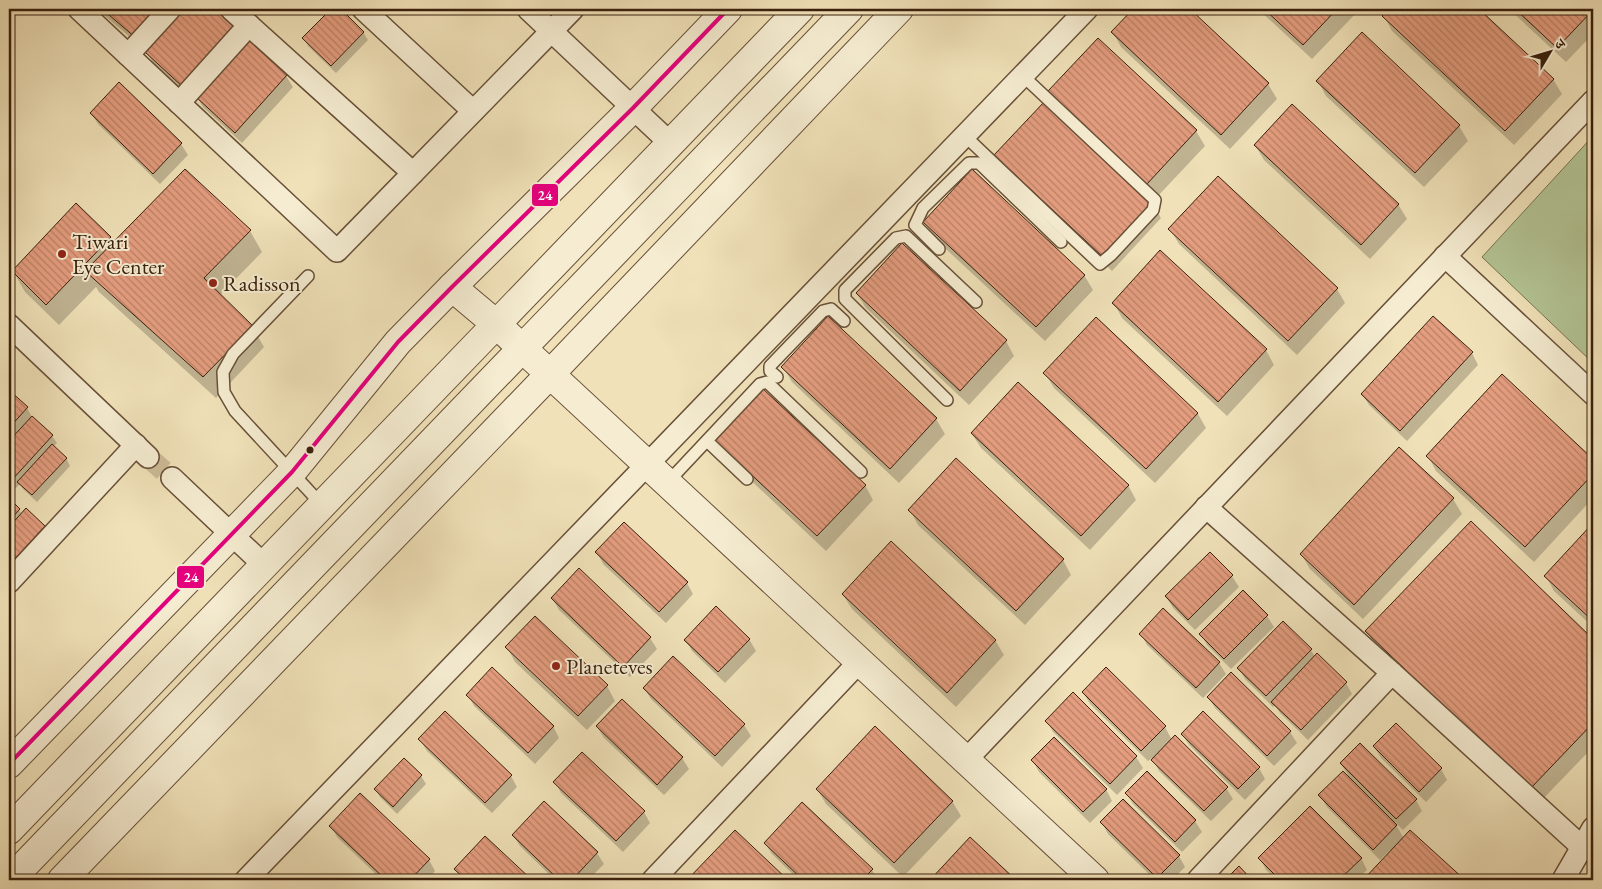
<svg xmlns="http://www.w3.org/2000/svg" width="1602" height="889" font-family="'EB Garamond','Noto Serif Devanagari',serif">
	<defs>
		<pattern id="building-back-hatch" width="6" height="6" patternUnits="userSpaceOnUse" patternTransform="scale(1.25)"><rect width="6" height="6" fill="#e49d7f"/><path d="M-1 5l2 2M0 0l6 6M5-1l2 2" fill="none" stroke="#ba8066"/></pattern>
	</defs>
	<rect width="100%" height="100%" fill="#f0e1b8"/>
	<filter id="stains"><feTurbulence type="fractalNoise" baseFrequency=".004" numOctaves="4"/><feColorMatrix values="0 0 0 0 .2 0 0 0 0 .09 0 0 0 0 .02 0 0 0 .5 -.17"/></filter>
	<radialGradient id="worn" r=".72"><stop offset=".6" stop-color="#630" stop-opacity="0"/><stop offset="1" stop-color="#630" stop-opacity=".3"/></radialGradient>
	<path fill="#b3c494" stroke="#767250" d="M1593,136V363L1482,257Z"/>
	<g fill="#0003">
		<path d="M100,9H177L143,48L104,15Z"/>
		<path d="M186,9H217L286,76L293,87L242,143L203,107L195,94L191,98L153,63L147,52Z"/>
		<path d="M333,9H340L363,32L368,40L336,73L308,46L304,38Z"/>
		<path d="M1134,9H1188L1268,84L1277,99L1230,149L1121,47L1113,32Z"/>
		<path d="M1258,9H1360L1312,59Z"/>
		<path d="M1391,9H1477L1553,79L1562,94L1514,145L1392,31L1384,16Z"/>
		<path d="M1509,9H1593V34L1566,62Z"/>
		<path d="M1318,81L1459,126L1468,141L1424,187L1326,96Z"/>
		<path d="M119,84L181,144L188,155L160,184L98,124L91,113Z"/>
		<path d="M1049,92L1196,131L1205,146L1156,198L1058,106Z"/>
		<path d="M1255,145L1398,204L1407,219L1370,259L1264,160Z"/>
		<path d="M996,155L1152,203L1161,218L1112,271L1005,170Z"/>
		<path d="M76,205L110,238L114,244L250,231L262,252L220,295L252,326L264,347L216,398L99,292L96,287L59,325L25,292L13,271Z"/>
		<path d="M925,222L1084,275L1093,290L1045,341L933,237Z"/>
		<path d="M1170,229L1337,289L1345,303L1297,355L1179,244Z"/>
		<path d="M857,294L1006,341L1014,356L969,405L866,308Z"/>
		<path d="M1114,303L1266,350L1274,365L1227,416L1122,318Z"/>
		<path d="M828,318L936,419L945,434L899,483L792,382L783,367Z"/>
		<path d="M1472,353L1478,365L1407,441L1369,405L1362,394Z"/>
		<path d="M1045,373L1198,414L1206,428L1155,483L1054,388Z"/>
		<path d="M1502,376L1593,461V498L1534,562L1436,471L1428,456Z"/>
		<path d="M9,392L27,408L32,417L52,436L57,443L53,447L66,458L70,466L37,502L23,489L20,484L16,488L9,481Z"/>
		<path d="M972,434L1128,485L1136,500L1090,550L981,448Z"/>
		<path d="M715,440L865,485L873,500L826,551L724,455Z"/>
		<path d="M1453,499L1462,514L1363,619L1310,569L1301,554Z"/>
		<path d="M9,500L22,514L44,527L48,534L9,577Z"/>
		<path d="M910,510L1063,560L1071,575L1025,625L918,525Z"/>
		<path d="M1471,522L1593,640V747L1539,803L1375,646L1367,631Z"/>
		<path d="M1593,524V627L1554,591L1546,576Z"/>
		<path d="M597,552L687,583L693,594L666,623L603,564Z"/>
		<path d="M1210,553L1232,576L1239,587L1195,630L1173,608L1166,596Z"/>
		<path d="M579,570L650,638L657,649L630,677L559,610L552,598Z"/>
		<path d="M1243,592L1267,616L1274,627L1231,669L1207,645L1201,634Z"/>
		<path d="M843,595L995,640L1004,655L956,707L852,609Z"/>
		<path d="M1163,610L1219,663L1226,674L1203,698L1147,645L1141,634Z"/>
		<path d="M1283,623L1311,650L1315,657L1346,683L1352,694L1308,740L1280,713L1275,705L1273,707L1245,679L1239,668Z"/>
		<path d="M749,639L756,651L725,683L692,651L686,640Z"/>
		<path d="M507,647L607,686L615,701L587,730L515,662Z"/>
		<path d="M673,658L744,725L751,736L722,767L651,699L644,688Z"/>
		<path d="M1231,674L1290,732L1297,743L1274,766L1215,708L1208,697Z"/>
		<path d="M1083,692L1165,727L1172,740L1226,788L1233,799L1211,821L1159,771L1152,758L1148,761L1090,704Z"/>
		<path d="M1073,694L1136,757L1143,768L1117,795L1053,732L1047,721Z"/>
		<path d="M468,695L553,726L559,738L535,764L474,706Z"/>
		<path d="M597,727L682,758L689,769L664,795L604,738Z"/>
		<path d="M1182,734L1259,768L1265,779L1245,800L1189,745Z"/>
		<path d="M420,740L511,776L517,787L492,813L427,751Z"/>
		<path d="M1374,747L1441,769L1447,780L1426,802L1381,758Z"/>
		<path d="M404,760L421,776L426,784L397,814L380,797L376,790Z"/>
		<path d="M1033,761L1106,789L1112,801L1090,823L1039,772Z"/>
		<path d="M1341,764L1416,800L1422,811L1403,830L1394,821L1404,839L1411,832L1463,880H1365L1392,852L1390,850L1380,860L1327,807L1320,796L1351,780Z"/>
		<path d="M1147,773L1195,821L1202,832L1182,852L1133,804L1126,793Z"/>
		<path d="M555,782L644,812L650,823L623,852L561,793Z"/>
		<path d="M817,789L952,801L961,816L903,877L826,804Z"/>
		<path d="M1102,823L1179,856L1185,867L1172,880H1155L1108,834Z"/>
		<path d="M331,826L429,860L435,871L427,880H382L337,837Z"/>
		<path d="M735,832L786,880H689Z"/>
		<path d="M513,835L597,853L604,864L588,880H555L520,846Z"/>
		<path d="M485,838L530,880H462L456,869Z"/>
		<path d="M970,839L1014,880H931Z"/>
		<path d="M765,843L872,870L878,880H799L772,854Z"/>
		<path d="M1260,858H1361L1367,870L1356,880H1277L1266,870Z"/>
		<path d="M337,874L344,880H332Z"/>
	</g>
	<g fill="url(#building-back-hatch)" stroke="#3a200d">
		<path d="M102,9H161L136,38Z"/>
		<path d="M184,9H219L239,27L184,88L145,52Z"/>
		<path d="M331,9H341L364,32L331,66L302,38Z"/>
		<path d="M1133,9H1190L1269,83L1221,135L1111,32Z"/>
		<path d="M1264,9H1337L1303,45Z"/>
		<path d="M1389,9H1479L1554,79L1505,131L1382,16Z"/>
		<path d="M1515,9H1593V10L1557,48Z"/>
		<path d="M1362,32L1460,125L1415,173L1316,81Z"/>
		<path d="M247,38L287,75L235,133L195,96Z"/>
		<path d="M1098,38L1197,130L1147,184L1048,91Z"/>
		<path d="M119,82L182,143L153,174L90,113Z"/>
		<path d="M1045,101L1153,202L1103,257L994,155Z"/>
		<path d="M1292,104L1399,204L1361,245L1254,145Z"/>
		<path d="M185,169L251,230L204,278L253,326L203,377L85,271Z"/>
		<path d="M972,169L1085,275L1036,327L923,222Z"/>
		<path d="M1218,176L1338,288L1288,341L1168,229Z"/>
		<path d="M76,203L111,237L46,305L12,271Z"/>
		<path d="M902,243L1007,340L960,391L856,293Z"/>
		<path d="M1160,250L1267,349L1218,402L1112,303Z"/>
		<path d="M828,316L937,418L890,469L781,367Z"/>
		<path d="M1433,316L1473,352L1400,431L1361,394Z"/>
		<path d="M1096,317L1198,413L1146,469L1043,373Z"/>
		<path d="M1502,374L1593,459V474L1525,547L1426,456Z"/>
		<path d="M1018,382L1129,485L1081,536L971,433Z"/>
		<path d="M762,388L866,485L817,536L714,440Z"/>
		<path d="M9,390L28,407L9,428Z"/>
		<path d="M32,416L53,435L11,481L9,479V441Z"/>
		<path d="M52,444L67,458L32,495L17,482Z"/>
		<path d="M1399,447L1454,498L1354,605L1300,554Z"/>
		<path d="M956,458L1064,559L1016,611L908,510Z"/>
		<path d="M9,498L20,509L9,521Z"/>
		<path d="M26,508L45,526L9,565V527Z"/>
		<path d="M1471,521L1593,639V723L1530,789L1365,631Z"/>
		<path d="M624,522L688,582L659,612L595,552Z"/>
		<path d="M1593,523V621L1544,576Z"/>
		<path d="M891,541L996,640L947,693L842,594Z"/>
		<path d="M1210,552L1233,575L1188,620L1165,596Z"/>
		<path d="M579,568L651,637L623,667L551,598Z"/>
		<path d="M1243,590L1268,615L1224,659L1199,634Z"/>
		<path d="M716,606L750,639L718,672L684,640Z"/>
		<path d="M1163,608L1220,662L1196,688L1139,634Z"/>
		<path d="M535,616L608,685L578,716L505,647Z"/>
		<path d="M1283,621L1312,649L1266,696L1237,668Z"/>
		<path d="M1317,653L1347,682L1301,730L1271,702Z"/>
		<path d="M673,656L745,724L715,756L643,688Z"/>
		<path d="M492,667L554,726L528,753L466,695Z"/>
		<path d="M1106,667L1166,726L1141,751L1082,692Z"/>
		<path d="M1231,672L1291,731L1267,756L1207,697Z"/>
		<path d="M1073,692L1137,756L1110,784L1045,721Z"/>
		<path d="M622,699L683,757L657,785L596,726Z"/>
		<path d="M445,711L512,775L485,803L418,739Z"/>
		<path d="M1203,711L1260,767L1238,789L1181,734Z"/>
		<path d="M1396,723L1442,768L1419,792L1373,746Z"/>
		<path d="M875,726L953,801L894,863L816,789Z"/>
		<path d="M1175,735L1228,787L1204,811L1151,760Z"/>
		<path d="M1054,737L1107,789L1083,812L1031,760Z"/>
		<path d="M1360,743L1417,799L1396,819L1340,763Z"/>
		<path d="M582,752L645,811L616,841L553,782Z"/>
		<path d="M404,758L422,775L393,807L374,789Z"/>
		<path d="M1147,771L1196,820L1175,842L1125,793Z"/>
		<path d="M1343,771L1397,825L1373,850L1318,795Z"/>
		<path d="M360,793L430,859L410,880H386L329,826Z"/>
		<path d="M1123,799L1180,855L1157,878L1100,822Z"/>
		<path d="M544,801L598,852L572,880H559L512,835Z"/>
		<path d="M802,802L873,869L862,880H803L764,843Z"/>
		<path d="M1310,806L1362,858L1339,880H1280L1258,858Z"/>
		<path d="M735,830L788,880H687Z"/>
		<path d="M1410,830L1465,880H1363Z"/>
		<path d="M485,836L532,880H466L454,869Z"/>
		<path d="M970,837L1016,880H930Z"/>
		<path d="M1239,866L1252,880H1225Z"/>
	</g>
	<g fill="none" stroke-linecap="round" stroke-linejoin="round">
		<path stroke="#ccba96" stroke-width="21" stroke-dasharray="21 11" stroke-linecap="butt" d="M148,457L172,478"/>
		<defs>
			<g id="service">
				<path d="M964,135L1100,264L1111,255L1153,210L1155,200L1022,75"/>
				<path d="M939,249L915,225L923,208L969,163H979L1061,242"/>
				<path d="M308,276L233,354L223,372L224,392L235,411L322,505"/>
				<path d="M777,377L770,371V366L823,311L831,309L844,321"/>
				<path d="M947,400L845,299V290L896,238L906,236L976,302"/>
				<path d="M707,441L747,479"/>
				<path d="M667,483L760,384L767,382L861,472"/>
			</g>
			<g id="minor">
				<path d="M79,9L337,251L573,9"/>
				<path d="M231,9L413,173"/>
				<path d="M363,9L473,111"/>
				<path d="M528,9L670,143"/>
				<path d="M128,55L170,9"/>
				<path d="M179,103L249,25"/>
				<path d="M1445,256L1593,394"/>
				<path d="M9,325L148,457"/>
				<path d="M172,478L264,565"/>
				<path d="M1206,507L1392,673L1583,848"/>
				<path d="M9,582L136,445"/>
				<path d="M966,760L1593,101"/>
				<path d="M246,880L1087,9"/>
				<path d="M653,880L860,661"/>
				<path d="M1198,880L1392,673"/>
				<path d="M1563,880L1593,828"/>
			</g>
			<g id="tertiary">
				<path d="M452,287L496,324L1095,880"/>
				<path d="M9,764L292,472L398,342L452,287L633,108L728,9"/>
				<path d="M9,830L800,9"/>
				<path d="M10,880L849,9"/>
				<path d="M62,880L550,374L899,9"/>
			</g>
		</defs>
		<use href="#service" stroke="#685038" stroke-width="14"/>
		<use href="#minor" stroke="#685038" stroke-width="24"/>
		<use href="#tertiary" stroke="#685038" stroke-width="30"/>
		<use href="#service" stroke="#f5ecd1" stroke-width="11"/>
		<use href="#minor" stroke="#f5ecd1" stroke-width="21"/>
		<use href="#tertiary" stroke="#f5ecd1" stroke-width="28"/>
		<defs>
			<path id="bus-1" d="M9,764L292,472L398,342L452,287L633,108L728,9"/>
		</defs>
		<use href="#bus-1" stroke="#f5ecd1" stroke-width="8"/>
		<use href="#bus-1" stroke="#e5007d" stroke-width="4"/>
	</g>
	<g fill="#8f2418" stroke="#f5ecd1" stroke-width="2">
		<circle cx="62" cy="254" r="5"/>
		<circle cx="213" cy="283" r="5"/>
		<circle cx="556" cy="666" r="5"/>
	</g>
	<circle fill="#3a200d" stroke="#f5ecd1" stroke-width="2" cx="310" cy="450" r="4.5"/>
	<g text-anchor="middle" dominant-baseline="central" stroke-width="4" stroke-linejoin="round" paint-order="stroke">
		<g font-size="22" fill="#3a200d" stroke="#f5ecd1" text-anchor="start">
			<text x="72" y="241">Tiwari<tspan x="72" dy="25">Eye Center</tspan></text>
			<text x="223" y="283">Radisson</text>
			<text x="566" y="666">Planeteves</text>
		</g>
	</g>
	<g stroke="#f5ecd1" stroke-width="2">
		<rect x="531" y="183" width="28" height="24" rx="5" fill="#e5007d"/>
		<rect x="176" y="565" width="29" height="24" rx="5" fill="#e5007d"/>
	</g>
	<g font-size="14" text-anchor="middle" font-weight="bold" fill="#fff">
		<text x="545" y="200">24</text>
		<text x="191" y="582">24</text>
	</g>
	<rect width="1602" height="889" fill="none" stroke="#f0e1b8" stroke-width="30"/>
	<rect x="10" y="10" width="1582" height="869" fill="none" stroke="#3a200d" stroke-width="2.5"/>
	<rect x="15" y="15" width="1572" height="859" fill="none" stroke="#3a200d"/>
	<g transform="translate(1550 52) rotate(52)" stroke="#f5ecd1" stroke-width="4" paint-order="stroke">
	<path d="M0-4L9 19L0 12L-9 19Z" fill="#3a200d"/>
	<text y="-8" font-size="14" font-weight="bold" text-anchor="middle" fill="#3a200d">उ</text>
	</g>
	<rect width="100%" height="100%" filter="url(#stains)"/>
	<rect width="100%" height="100%" fill="url(#worn)"/>
</svg>
